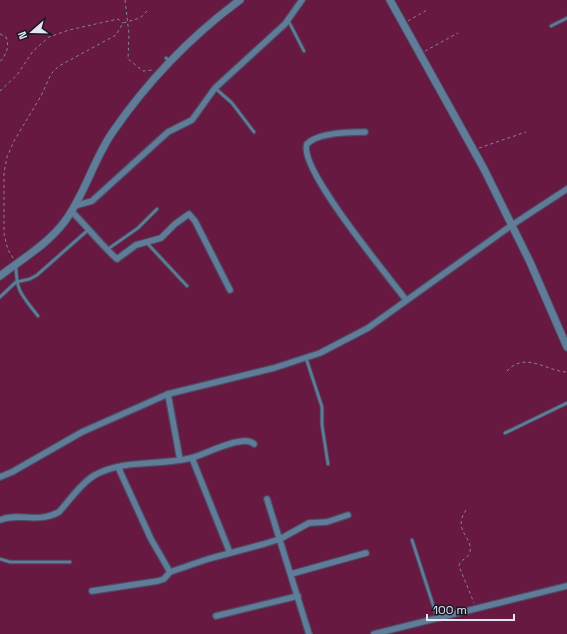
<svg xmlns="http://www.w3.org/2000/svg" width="567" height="634" font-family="'Space Grotesk',sans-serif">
	<rect width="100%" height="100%" fill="#2f2f46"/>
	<rect fill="#671941" x="0" y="0" width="567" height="634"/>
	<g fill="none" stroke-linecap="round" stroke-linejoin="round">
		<defs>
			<g id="service">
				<path d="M288,20L304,51"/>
				<path d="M551,26L567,18"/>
				<path d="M166,58L170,62"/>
				<path d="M215,88L232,103L254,132"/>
				<path d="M147,243L187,286"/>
				<path d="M108,249L138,228L157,209"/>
				<path d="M16,265C16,292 22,295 38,316"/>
				<path d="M0,297L16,282L30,279L37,275L88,230"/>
				<path d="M306,358L322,407V425L328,464"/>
				<path d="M505,433L567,403"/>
				<path d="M412,540L437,617"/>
				<path d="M0,559L10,562H70"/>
			</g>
			<g id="minor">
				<path d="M365,132C350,132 317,133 307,144C297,167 389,277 406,300"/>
				<path d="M74,206L92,201L168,132L192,120L215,88L285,24L302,0"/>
				<path d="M71,211C87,226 100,244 117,259L136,245L161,238L175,224L189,214L195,221L230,290"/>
				<path d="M168,394L180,460"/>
				<path d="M192,458L230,553"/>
				<path d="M0,477L12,472L82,432L168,394L274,368L320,353L368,328L512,225L567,189"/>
				<path d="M267,499L309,634"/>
				<path d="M0,520C17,512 37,524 59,512C69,501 81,483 95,475C124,459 159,466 191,458C204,455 244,433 254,444"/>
				<path d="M170,572L208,559L264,544L280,539L309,523L327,522L348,515"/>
				<path d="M291,574L366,553"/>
				<path d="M92,591L158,581L164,579L170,572L151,539L118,467"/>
				<path d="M216,616L298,596"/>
				<path d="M374,634L567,586"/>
			</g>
			<g id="tertiary">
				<path d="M390,0L484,169L530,262L567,347"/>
				<path d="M0,276C22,259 48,244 65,221C85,194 93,161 112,133C147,82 190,37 240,0"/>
			</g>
		</defs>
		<use href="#service" stroke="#4c4c62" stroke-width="4.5"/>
		<use href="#minor" stroke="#4c4c62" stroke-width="8"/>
		<use href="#tertiary" stroke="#4c4c62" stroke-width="9"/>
		<g stroke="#858598" stroke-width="1" stroke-dasharray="3 3" stroke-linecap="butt">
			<path d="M125,0L129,34L128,59L143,71L153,70"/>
			<path d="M408,21L427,10"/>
			<path d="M0,34L6,37C10,48 6,54 0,62"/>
			<path d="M425,51L458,33"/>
			<path d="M0,91L17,75L33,51L49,37L69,30L118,19L123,23"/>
			<path d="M479,148L526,132"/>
			<path d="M13,258L8,250L4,234V173L7,157L14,141L41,96L51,74L59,66L116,35L123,23L140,18L149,9"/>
			<path d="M507,371C525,351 546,371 567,372"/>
			<path d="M466,510C452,531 473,536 470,552C468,559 460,559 459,566L474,603"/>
		</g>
		<use href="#service" stroke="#617c99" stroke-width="2.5"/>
		<use href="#minor" stroke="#617c99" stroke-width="5.5"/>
		<use href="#tertiary" stroke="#617c99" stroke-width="7"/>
	</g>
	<g transform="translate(32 32) rotate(250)" stroke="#191923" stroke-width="3" paint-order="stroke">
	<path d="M0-3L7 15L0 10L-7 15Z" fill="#e4e4f3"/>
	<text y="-6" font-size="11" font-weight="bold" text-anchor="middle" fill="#e4e4f3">N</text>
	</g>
	<path d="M427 614v6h87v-6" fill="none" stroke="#e4e4f3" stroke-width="2"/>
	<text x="433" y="614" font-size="12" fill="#e4e4f3" stroke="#191923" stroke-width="3" paint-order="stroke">100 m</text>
</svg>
